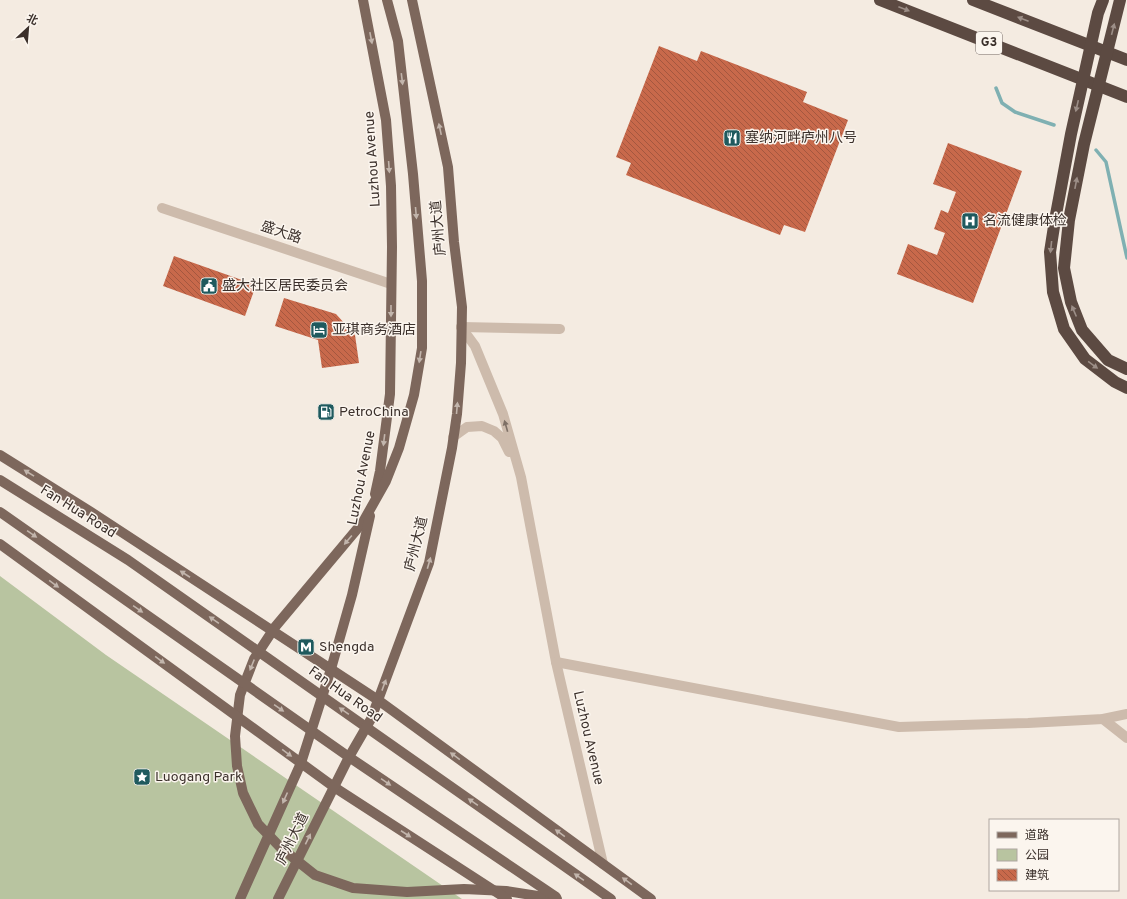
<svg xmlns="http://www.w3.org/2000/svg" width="1127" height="899" font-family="Overpass,'Noto Sans SC',sans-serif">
	<defs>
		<pattern id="building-back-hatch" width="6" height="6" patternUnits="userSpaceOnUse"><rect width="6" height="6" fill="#c8694b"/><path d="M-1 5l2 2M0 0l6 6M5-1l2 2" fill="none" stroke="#a4573f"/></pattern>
	</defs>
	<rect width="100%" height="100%" fill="#f4ebe1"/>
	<path fill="#b8c4a0" d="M0,576L106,655L462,899H0Z"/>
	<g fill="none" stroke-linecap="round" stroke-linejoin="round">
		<g stroke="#7fb0b2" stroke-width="3.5">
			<path d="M996,88L1002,103L1015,112L1054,125"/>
			<path d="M1096,150L1106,162L1127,258"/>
		</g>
	</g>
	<g fill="url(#building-back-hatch)">
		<path d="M659,46L697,61L701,51L807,92L803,102L848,120L805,232L784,225L780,235L626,175L631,163L616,157Z"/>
		<path d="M948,143L1022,171L973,303L897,274L908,244L937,255L945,233L934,229L941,210L948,213L956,192L933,184Z"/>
		<path d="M174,256L256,285L245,316L163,286Z"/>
		<path d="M284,298L336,314L355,335L359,363L322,368L318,340L275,326Z"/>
	</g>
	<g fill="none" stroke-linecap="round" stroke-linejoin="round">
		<g stroke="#cdbbac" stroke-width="10">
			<path d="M162,208L391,284"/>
			<path d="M461,327L475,346L503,414L521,477L556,662L603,864"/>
			<path d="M461,327L560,329"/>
			<path d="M453,437L467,427L482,426L494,431L502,438L509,452"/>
			<path d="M556,662L899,727L1028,723L1103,719L1127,714"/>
			<path d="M1103,719L1127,738"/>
		</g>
		<g stroke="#7d675c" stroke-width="10">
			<path d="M363,0L386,120L391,186L392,247L390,394L380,471L375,494"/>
			<path d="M387,0L398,41L413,174L422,281V348L414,395L399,448L386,481L363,522L275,627L254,659L240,695L235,736L237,766L243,793L258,824L281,848L315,875L353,888L407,892L464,889L506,891L557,899"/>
			<path d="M0,455L91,512L378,700L651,899"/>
			<path d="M0,480L128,560L611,899"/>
			<path d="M0,512L349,757L556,897"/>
			<path d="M0,544L334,787L507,899"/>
			<path d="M240,899L301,763L331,669L352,595L370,516"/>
			<path d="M278,899L349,757L371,719L429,563L452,448L457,414L461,363L462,307L454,242L448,167L412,0"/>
		</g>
		<g stroke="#5c4a42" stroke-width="12">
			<path d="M880,0L1127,97"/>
			<path d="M973,0L1127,60"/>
			<path d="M1103,0L1098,13L1071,134L1055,220L1050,252L1053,292L1064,329L1085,359L1115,382L1127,388"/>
			<path d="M1120,0L1084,144L1069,220L1064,268L1071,302L1082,330L1108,360L1127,369"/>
		</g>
	</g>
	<defs><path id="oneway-solid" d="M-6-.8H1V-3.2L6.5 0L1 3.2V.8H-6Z"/></defs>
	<g fill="#9c8e87">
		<use href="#oneway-solid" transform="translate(904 9) rotate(21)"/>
		<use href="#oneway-solid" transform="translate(1023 19) rotate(-159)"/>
		<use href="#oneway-solid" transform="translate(1113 29) rotate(-76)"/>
		<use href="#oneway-solid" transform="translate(1077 106) rotate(103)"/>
		<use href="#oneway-solid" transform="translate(1076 183) rotate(-79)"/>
		<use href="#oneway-solid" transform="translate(1051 247) rotate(96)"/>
		<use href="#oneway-solid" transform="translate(1074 311) rotate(-113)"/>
		<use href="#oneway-solid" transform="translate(1093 365) rotate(36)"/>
	</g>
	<g fill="#c2b5ac">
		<use href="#oneway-solid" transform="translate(371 38) rotate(79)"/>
		<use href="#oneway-solid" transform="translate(402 79) rotate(83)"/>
		<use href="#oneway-solid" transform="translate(440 129) rotate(-102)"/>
		<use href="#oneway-solid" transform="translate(389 167) rotate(86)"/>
		<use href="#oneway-solid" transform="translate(416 213) rotate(85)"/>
		<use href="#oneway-solid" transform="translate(391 311) rotate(90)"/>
		<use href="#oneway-solid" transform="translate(420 357) rotate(99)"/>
		<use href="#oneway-solid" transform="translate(457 408) rotate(-85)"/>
		<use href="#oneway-solid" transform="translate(384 440) rotate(97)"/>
		<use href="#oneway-solid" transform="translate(29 473) rotate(-148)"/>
		<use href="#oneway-solid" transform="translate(32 534) rotate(35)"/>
		<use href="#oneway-solid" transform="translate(348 540) rotate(130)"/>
		<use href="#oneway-solid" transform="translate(429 563) rotate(-74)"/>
		<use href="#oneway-solid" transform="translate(185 574) rotate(-147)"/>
		<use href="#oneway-solid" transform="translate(54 584) rotate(36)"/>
		<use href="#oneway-solid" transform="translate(138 609) rotate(35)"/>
		<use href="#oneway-solid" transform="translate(214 620) rotate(-145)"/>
		<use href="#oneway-solid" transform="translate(160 660) rotate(36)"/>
		<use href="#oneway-solid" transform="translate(252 665) rotate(112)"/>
		<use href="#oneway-solid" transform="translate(384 685) rotate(-70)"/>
		<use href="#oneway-solid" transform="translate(279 708) rotate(35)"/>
		<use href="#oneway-solid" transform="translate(344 711) rotate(-145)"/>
		<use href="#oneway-solid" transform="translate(287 753) rotate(36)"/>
		<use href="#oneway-solid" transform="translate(455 756) rotate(-144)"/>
		<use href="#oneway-solid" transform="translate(386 782) rotate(34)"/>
		<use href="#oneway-solid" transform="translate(285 798) rotate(114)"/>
		<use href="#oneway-solid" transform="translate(473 802) rotate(-145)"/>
		<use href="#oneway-solid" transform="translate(560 833) rotate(-144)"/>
		<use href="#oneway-solid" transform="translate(406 834) rotate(33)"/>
		<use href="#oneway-solid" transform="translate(308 839) rotate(-64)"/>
		<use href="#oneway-solid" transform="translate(579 877) rotate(-145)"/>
		<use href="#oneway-solid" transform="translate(627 881) rotate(-144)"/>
	</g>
	<use fill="#7d6f65" href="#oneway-solid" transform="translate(506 426) rotate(-106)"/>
	<defs>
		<symbol id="restaurant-square" viewBox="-11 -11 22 22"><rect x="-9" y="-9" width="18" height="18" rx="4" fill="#1f5a5e" stroke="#fbf5ee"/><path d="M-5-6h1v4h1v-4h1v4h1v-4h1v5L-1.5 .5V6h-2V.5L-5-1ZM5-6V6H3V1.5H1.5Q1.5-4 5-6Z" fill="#fff"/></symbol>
		<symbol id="hospital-square" viewBox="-11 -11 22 22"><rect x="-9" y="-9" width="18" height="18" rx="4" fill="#1f5a5e" stroke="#fbf5ee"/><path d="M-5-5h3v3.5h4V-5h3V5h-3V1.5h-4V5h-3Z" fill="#fff"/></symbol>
		<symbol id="civic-square" viewBox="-11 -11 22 22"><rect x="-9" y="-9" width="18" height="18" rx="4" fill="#1f5a5e" stroke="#fbf5ee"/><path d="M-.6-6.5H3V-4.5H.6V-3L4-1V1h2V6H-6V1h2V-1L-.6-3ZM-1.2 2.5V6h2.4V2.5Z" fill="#fff"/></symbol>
		<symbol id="hotel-square" viewBox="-11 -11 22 22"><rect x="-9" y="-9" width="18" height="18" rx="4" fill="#1f5a5e" stroke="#fbf5ee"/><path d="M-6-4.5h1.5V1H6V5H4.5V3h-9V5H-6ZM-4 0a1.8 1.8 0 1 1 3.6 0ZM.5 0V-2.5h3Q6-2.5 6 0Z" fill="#fff"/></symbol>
		<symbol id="fuel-square" viewBox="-11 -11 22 22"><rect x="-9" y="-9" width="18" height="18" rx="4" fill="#1f5a5e" stroke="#fbf5ee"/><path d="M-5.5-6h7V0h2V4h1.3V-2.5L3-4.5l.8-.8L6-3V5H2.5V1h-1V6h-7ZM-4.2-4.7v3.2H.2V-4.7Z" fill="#fff"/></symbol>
		<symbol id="metro-square" viewBox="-11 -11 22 22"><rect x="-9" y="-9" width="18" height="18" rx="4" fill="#1f5a5e" stroke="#fbf5ee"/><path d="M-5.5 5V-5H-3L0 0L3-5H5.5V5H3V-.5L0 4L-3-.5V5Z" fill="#fff"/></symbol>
		<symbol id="sight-square" viewBox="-11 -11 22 22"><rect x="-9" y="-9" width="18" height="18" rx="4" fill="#1f5a5e" stroke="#fbf5ee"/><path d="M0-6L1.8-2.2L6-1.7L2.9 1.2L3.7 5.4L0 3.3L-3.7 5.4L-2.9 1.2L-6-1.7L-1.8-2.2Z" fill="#fff"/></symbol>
	</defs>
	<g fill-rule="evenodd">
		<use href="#restaurant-square" x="722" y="128" width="20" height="20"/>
		<use href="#hospital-square" x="960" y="211" width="20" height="20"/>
		<use href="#civic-square" x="199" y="276" width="20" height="20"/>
		<use href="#hotel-square" x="309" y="320" width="20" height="20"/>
		<use href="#fuel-square" x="316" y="402" width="20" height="20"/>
		<use href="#metro-square" x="296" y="637" width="20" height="20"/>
		<use href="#sight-square" x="132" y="767" width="20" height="20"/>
	</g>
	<g text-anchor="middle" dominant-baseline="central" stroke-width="3" stroke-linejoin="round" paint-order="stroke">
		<rect fill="#fbf5ee" stroke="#756b66" stroke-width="1" x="976" y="32" width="26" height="22" rx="3"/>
		<g font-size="13" font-weight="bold" fill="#3b302b">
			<text x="989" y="43">G3</text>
		</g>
		<g font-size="14" fill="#3b302b" stroke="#fbf5ee" text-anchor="start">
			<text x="745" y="138">塞纳河畔·庐州八号</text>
			<text x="983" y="221">名流健康体检</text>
			<text x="222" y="286">盛大社区居民委员会</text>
			<text x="332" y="330">亚琪商务酒店</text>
			<text x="339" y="412">PetroChina</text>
			<text x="319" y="647">Shengda</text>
			<text x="155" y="777">Luogang Park</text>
		</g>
		<g font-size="14" fill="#3b302b" stroke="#fbf5ee">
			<text transform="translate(373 159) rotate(-94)">Luzhou Avenue</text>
			<text transform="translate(439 228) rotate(-95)">庐州大道</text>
			<text transform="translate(281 233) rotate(19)">盛大路</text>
			<text transform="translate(362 478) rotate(-79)">Luzhou Avenue</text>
			<text transform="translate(78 512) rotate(32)">Fan Hua Road</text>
			<text transform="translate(417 544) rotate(-76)">庐州大道</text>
			<text transform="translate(345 695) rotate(35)">Fan Hua Road</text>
			<text transform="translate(588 738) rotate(77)">Luzhou Avenue</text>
			<text transform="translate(293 839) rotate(-64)">庐州大道</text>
		</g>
	</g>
	<rect x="989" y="819" width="130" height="72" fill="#fbf5ee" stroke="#aea6a0"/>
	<rect x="997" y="832" width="20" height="6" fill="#7d675c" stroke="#aea6a0"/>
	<text x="1025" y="839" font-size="12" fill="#3b302b">道路</text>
	<rect x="997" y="849" width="20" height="12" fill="#b8c4a0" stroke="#aea6a0"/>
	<text x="1025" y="859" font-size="12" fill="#3b302b">公园</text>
	<rect x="997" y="869" width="20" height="12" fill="url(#building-back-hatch)" stroke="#aea6a0"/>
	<text x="1025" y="879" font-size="12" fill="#3b302b">建筑</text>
	<g transform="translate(28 28) rotate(26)" stroke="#fbf5ee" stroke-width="3" paint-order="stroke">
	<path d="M0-3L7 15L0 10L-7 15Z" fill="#3b302b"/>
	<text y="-6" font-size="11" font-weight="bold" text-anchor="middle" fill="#3b302b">北</text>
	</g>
</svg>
